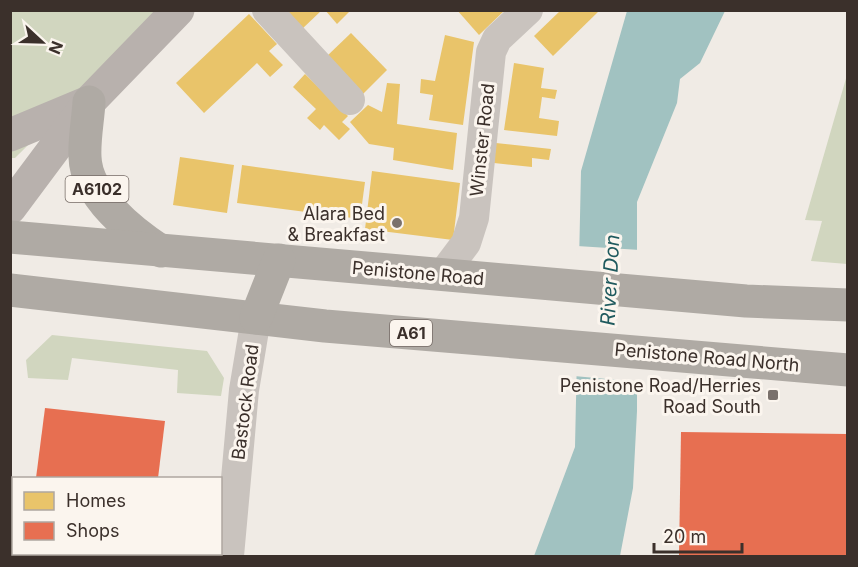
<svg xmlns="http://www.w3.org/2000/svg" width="858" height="567" font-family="Inter,sans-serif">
	<rect width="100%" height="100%" fill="#f0ebe5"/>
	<g fill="#d1d6bf">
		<path d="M10,11H163L15,158H11Z"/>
		<path d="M847,75V264L811,261L822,221L805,220Z"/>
		<path d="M52,335L207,351L224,378L221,396L177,393L178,370L72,358L68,380L28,378L26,360Z"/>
	</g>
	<path fill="#a1c2c1" d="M627,11H725L700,63L680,79L677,103L637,202V411L633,488L620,556H534L575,447L581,171Z"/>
	<path fill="#f0ebe5" d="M577,246L640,250V382L574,376Z"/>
	<g fill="#e9c46a">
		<path d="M283,10H322L301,30Z"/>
		<path d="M325,10H351L337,24Z"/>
		<path d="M457,10H505L479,35Z"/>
		<path d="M561,10H600L553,56L534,36Z"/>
		<path d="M249,14L277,44L269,51L283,65L270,77L257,63L204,113L176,83Z"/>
		<path d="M351,33L387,70L362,95L326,57Z"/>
		<path d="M445,35L474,42L463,125L429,120L433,95L420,93L421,79L435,81Z"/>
		<path d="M514,63L544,68L541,88L557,90L555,99L542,97L539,118L559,121L557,136L504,130Z"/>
		<path d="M305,74L348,116L342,122L350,129L339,140L324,125L320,130L307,118L316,109L293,87Z"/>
		<path d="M387,83L400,84L397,124L457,133L453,170L393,160L394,148L369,144L350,122L368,105L382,112Z"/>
		<path d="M496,143L551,149L549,160L532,158V167L494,163Z"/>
		<path d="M180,157L234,165L227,213L173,205Z"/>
		<path d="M242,165L365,182L360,219L237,203Z"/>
		<path d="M372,171L460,183L453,240L365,229Z"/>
	</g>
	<g fill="#e76f51">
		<path d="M45,408L165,421L158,478H36Z"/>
		<path d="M681,432L848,434V556H679Z"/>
	</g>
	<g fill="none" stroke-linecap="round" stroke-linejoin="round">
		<g stroke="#c9c3be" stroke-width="30">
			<path d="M267,10L350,100"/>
			<path d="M442,275L466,243L474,218L491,52L497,39L528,10"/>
			<path d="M229,556L244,390L256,318"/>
		</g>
		<g stroke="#b8b1ad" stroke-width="33">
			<path d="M10,135L89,102"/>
			<path d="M10,208L89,102L178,10"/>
		</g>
		<g stroke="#afaaa4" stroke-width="33">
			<path d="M89,102C88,120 84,139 85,157C86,196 132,232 161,251"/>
			<path d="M10,237L746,301L848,305"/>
			<path d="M10,290L325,326L848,370"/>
			<path d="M256,318L279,260"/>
		</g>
	</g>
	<g fill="#7a716c" stroke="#fbf5ee" stroke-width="2">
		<circle cx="397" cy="223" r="6"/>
		<rect x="767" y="389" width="12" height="12" rx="3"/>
	</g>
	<g text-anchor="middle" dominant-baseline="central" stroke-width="6" stroke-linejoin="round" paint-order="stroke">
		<g fill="#fbf5ee" stroke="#756b66" stroke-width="1.5">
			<rect x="65.5" y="176" width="63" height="26" rx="4.5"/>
			<rect x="390" y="320" width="42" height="26" rx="4.5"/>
		</g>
		<g font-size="16" font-weight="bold" fill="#3b302b">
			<text x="97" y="189">A6102</text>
			<text x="411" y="333">A61</text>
		</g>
		<g font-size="18" fill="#3b302b" stroke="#fbf5ee">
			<text transform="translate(482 140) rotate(-84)">Winster Road</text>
			<text transform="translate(418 273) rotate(5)">Penistone Road</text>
			<text transform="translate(707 357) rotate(5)">Penistone Road North</text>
			<text transform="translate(245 402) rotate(-83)">Bastock Road</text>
		</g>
		<g font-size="18" fill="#3b302b" stroke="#fbf5ee" text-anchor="end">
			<text x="385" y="213">Alara Bed<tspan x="385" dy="21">&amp; Breakfast</tspan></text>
			<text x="761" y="385">Penistone Road/Herries<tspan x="761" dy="21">Road South</tspan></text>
		</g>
		<g font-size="20" font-style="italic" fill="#1f5a5e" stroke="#fbf5ee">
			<text transform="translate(610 280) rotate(-87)">River Don</text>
		</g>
	</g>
	<rect width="858" height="567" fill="none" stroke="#3b302b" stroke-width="24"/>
	<rect x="12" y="477" width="210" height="78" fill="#fbf5ee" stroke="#aea6a0" stroke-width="1.5"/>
	<rect x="24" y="492" width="30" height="18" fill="#e9c46a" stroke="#aea6a0" stroke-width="1.5"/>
	<text x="66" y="507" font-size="18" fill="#3b302b">Homes</text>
	<rect x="24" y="522" width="30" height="18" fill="#e76f51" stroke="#aea6a0" stroke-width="1.5"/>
	<text x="66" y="537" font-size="18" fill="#3b302b">Shops</text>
	<g transform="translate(42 42) rotate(112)" stroke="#fbf5ee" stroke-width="4.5" paint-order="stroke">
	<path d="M0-4.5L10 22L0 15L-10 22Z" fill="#3b302b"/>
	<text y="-9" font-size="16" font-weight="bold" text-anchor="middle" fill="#3b302b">N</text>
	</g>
	<path d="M654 543v9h88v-9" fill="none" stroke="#3b302b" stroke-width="3"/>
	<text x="663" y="543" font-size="18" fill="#3b302b" stroke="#fbf5ee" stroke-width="4.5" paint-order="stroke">20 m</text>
</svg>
